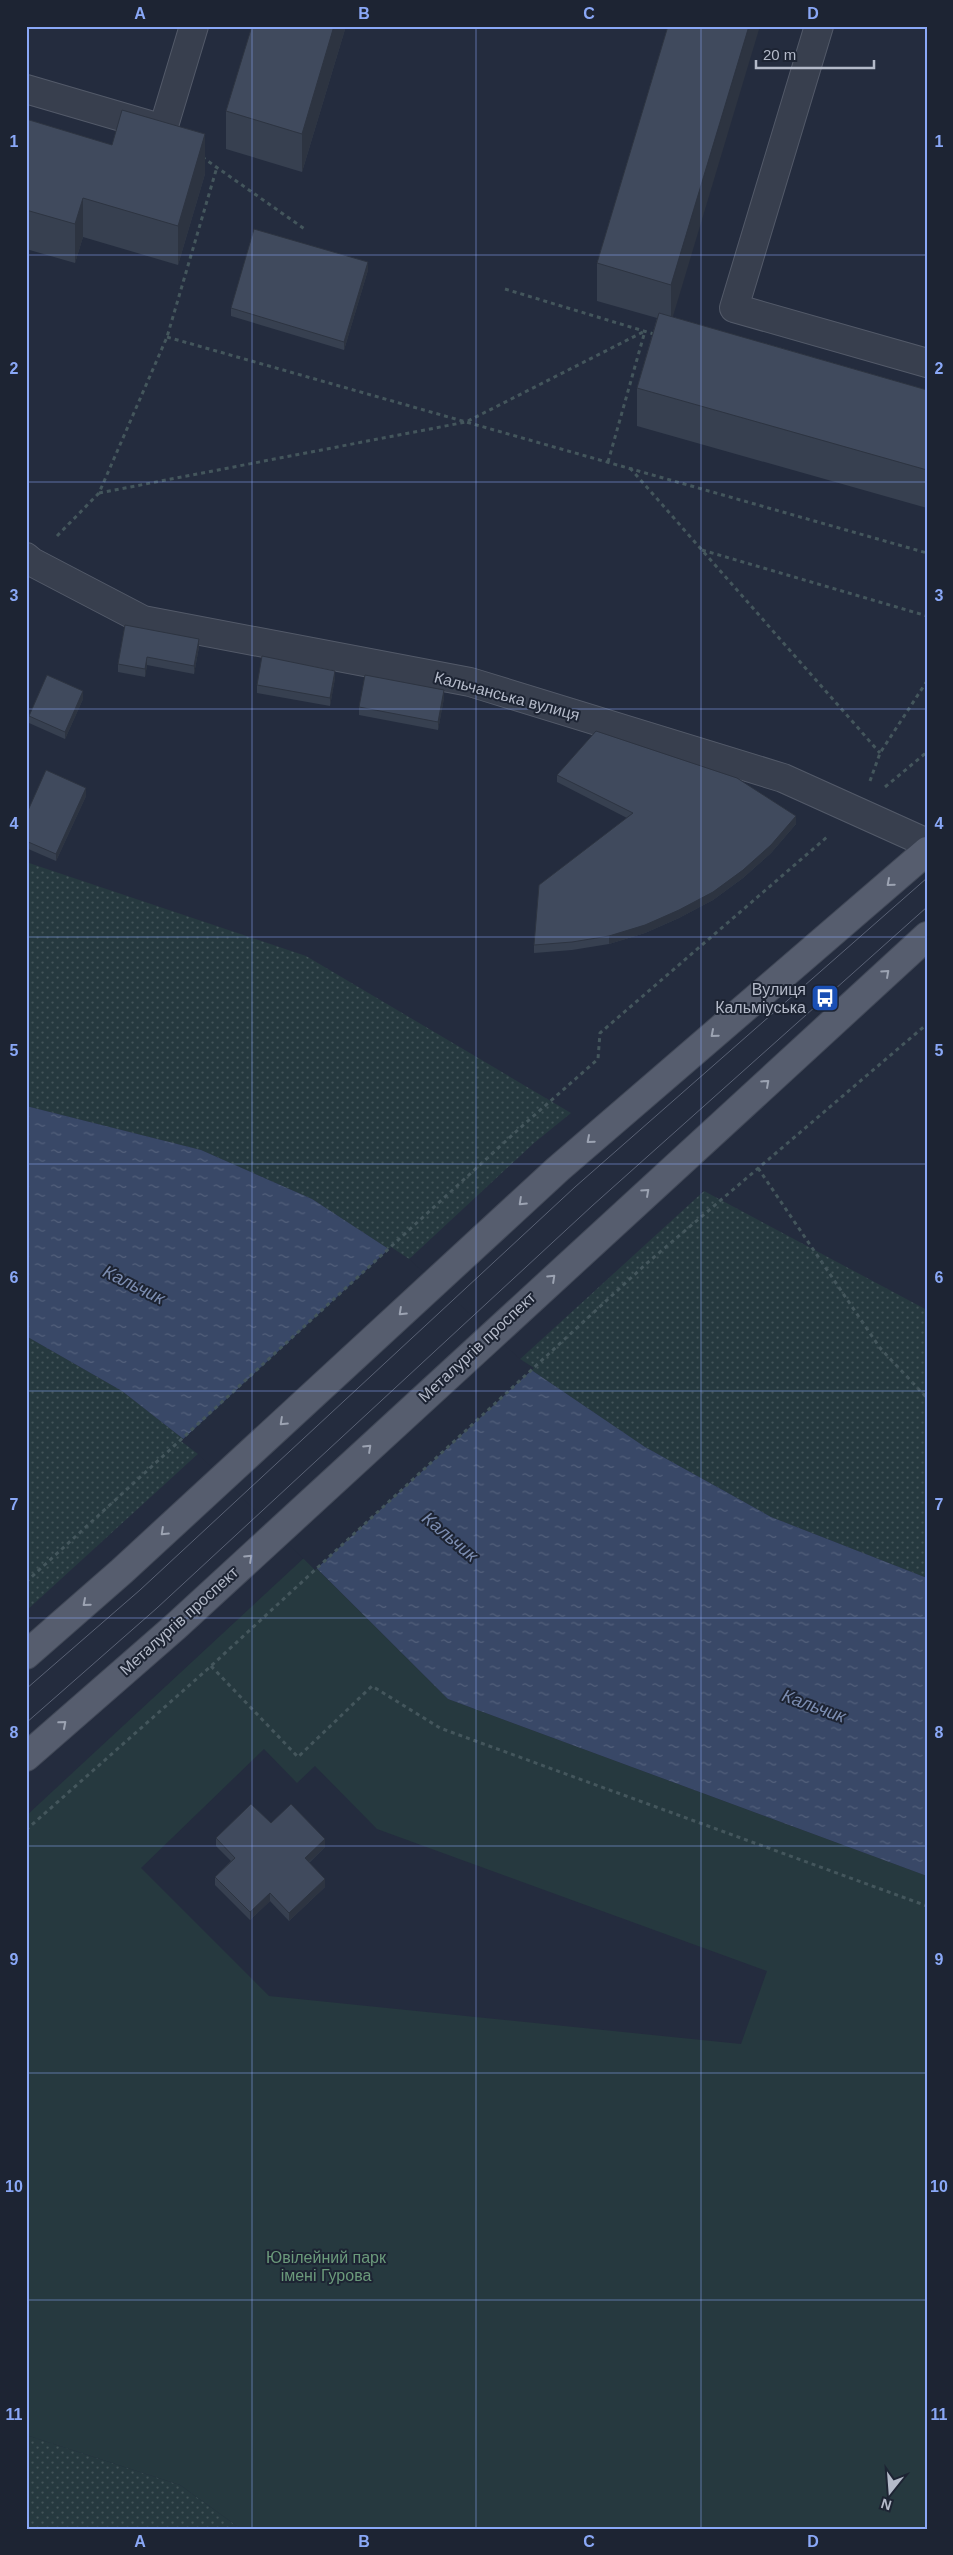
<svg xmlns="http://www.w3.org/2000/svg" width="953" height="2555" font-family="Helvetica,sans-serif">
	<defs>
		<pattern id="grass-dots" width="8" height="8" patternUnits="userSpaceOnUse" patternTransform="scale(1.25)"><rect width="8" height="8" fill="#26393f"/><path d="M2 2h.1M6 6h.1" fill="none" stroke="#435459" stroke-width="1.8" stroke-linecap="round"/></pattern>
		<pattern id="water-ripples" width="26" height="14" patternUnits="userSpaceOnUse" patternTransform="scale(1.25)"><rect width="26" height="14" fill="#394867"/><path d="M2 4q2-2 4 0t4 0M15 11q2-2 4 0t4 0" fill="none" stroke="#53607b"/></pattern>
	</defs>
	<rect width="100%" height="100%" fill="#242c3e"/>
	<g fill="url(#grass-dots)">
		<path d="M26,862L306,956L571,1113L534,1143L407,1261L312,1199L201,1150L26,1106Z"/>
		<path d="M704,1191L927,1310V1578L771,1517L645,1447L518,1361Z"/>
		<path d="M26,1336L122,1391L200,1452L26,1611Z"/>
		<path d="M26,2435L180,2485L241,2529H26Z"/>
	</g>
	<path fill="#26393f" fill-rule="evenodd" d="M305,1557L448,1699L927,1876V2529H241L180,2485L26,2435V1816ZM264,1749L297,1783L315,1766L377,1829L767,1971L741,2044L269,1996L141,1868Z"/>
	<path fill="url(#water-ripples)" d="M26,1106L201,1150L312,1199L407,1261L518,1361L645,1447L771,1517L927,1578V1876L448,1699L200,1452L122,1391L26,1336Z"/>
	<path fill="#242c3e" d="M391,1247L409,1259L520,1359L534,1368L315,1570L198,1454L181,1441Z"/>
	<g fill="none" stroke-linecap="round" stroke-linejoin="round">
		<defs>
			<g id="minor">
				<path d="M819,26L734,308L927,363"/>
				<path d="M26,89L163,129L194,26"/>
				<path d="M26,557L32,562L143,620L470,682L783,778L927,843"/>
			</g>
			<g id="major">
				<path d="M26,1655L122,1571L558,1169L927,851"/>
				<path d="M26,1757L175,1627L927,936"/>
			</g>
		</defs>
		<use href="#minor" stroke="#535a69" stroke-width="30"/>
		<use href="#major" stroke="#414857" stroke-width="30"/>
		<g stroke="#44565c" stroke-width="3" stroke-dasharray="4 4" stroke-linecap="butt">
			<path d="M202,157L306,230"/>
			<path d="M505,289L657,335"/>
			<path d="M167,337L927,553"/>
			<path d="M608,462L645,331"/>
			<path d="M630,468L880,753"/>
			<path d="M99,493L466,422L645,331"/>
			<path d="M57,536L99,493L167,337L217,167"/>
			<path d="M702,550L927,616"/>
			<path d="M870,781L880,753L927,681"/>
			<path d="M885,787L927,752"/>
			<path d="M758,1168L880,1348L927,1398"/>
			<path d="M26,1582L520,1128L598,1059L600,1033L827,837"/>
			<path d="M211,1666L298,1757L372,1686L440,1728L927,1906"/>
			<path d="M26,1830L211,1666L646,1264L927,1024"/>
		</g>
		<use href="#minor" stroke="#383f4e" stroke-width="28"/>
		<use href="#major" stroke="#565d6e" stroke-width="28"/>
		<g stroke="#5a6275" stroke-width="1">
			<path d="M26,1689L140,1590L575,1187L927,878"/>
			<path d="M26,1723L157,1608L592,1206L927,907"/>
		</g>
	</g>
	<g fill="#374050">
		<path d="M346,26L302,172L226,149V111Z"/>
		<path d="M668,26L673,317L927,390V508L637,426V388L657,318L597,301V263Z"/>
		<path d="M26,119L205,174L178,265L83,237L75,263L26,249Z"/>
		<path d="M368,270L344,350L231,316V308Z"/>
		<path d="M125,625L199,647L194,674L147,665L145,677L118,672V664Z"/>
		<path d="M335,678L330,706L257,693V685Z"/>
		<path d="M444,698L438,730L359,715V707Z"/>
		<path d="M83,699L65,739L29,723V716Z"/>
		<path d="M557,775L796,824L771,853L743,878L713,900L679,918L645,933L609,944L572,950L534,953V945L627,818L557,782Z"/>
		<path d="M86,796L56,861L26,848V815Z"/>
		<path d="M271,1823L325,1847L309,1863L325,1887L289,1921L270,1901L250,1920L215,1885V1877L231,1861L216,1846V1838Z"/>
	</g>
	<g fill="#2d3441">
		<path d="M334,26H346L302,172V134Z"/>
		<path d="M749,26H760L671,323V285Z"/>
		<path d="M205,134V174L178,265V226Z"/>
		<path d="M83,198V237L75,263V224Z"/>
		<path d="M368,262V270L344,350V342Z"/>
		<path d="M199,639V647L194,674V666Z"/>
		<path d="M147,657V665L145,677V669Z"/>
		<path d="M335,671V678L330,706V698Z"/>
		<path d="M444,690V698L438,730V722Z"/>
		<path d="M83,691V699L65,739V732Z"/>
		<path d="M86,788V796L56,861V854Z"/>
		<path d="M796,816V824L771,853L743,878L713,900L679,918L645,933L609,944V936Z"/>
		<path d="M325,1839V1847L305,1866V1858Z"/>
		<path d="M325,1879V1887L289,1921V1913Z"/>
		<path d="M270,1893V1901L250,1920V1912Z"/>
	</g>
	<g fill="#404a5d" stroke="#2d3441">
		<path d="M252,26H334L302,134L226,111Z"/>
		<path d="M668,26H749L671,285L597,263Z"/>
		<path d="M122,110L205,134L178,226L83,198L75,224L26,210V119L112,145Z"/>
		<path d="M254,229L368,262L344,342L231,308Z"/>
		<path d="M659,313L927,390V470L637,388Z"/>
		<path d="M125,625L199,639L194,666L147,657L145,669L118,664Z"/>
		<path d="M262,656L335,671L330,698L257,685Z"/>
		<path d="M47,675L83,691L65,732L29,716Z"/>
		<path d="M365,675L444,690L438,722L359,707Z"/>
		<path d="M596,731L737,778L796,816L771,845L743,870L713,892L679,910L645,925L609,936L572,942L534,945L539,885L633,813L557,775Z"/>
		<path d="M46,770L86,788L56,854L26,841V815Z"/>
		<path d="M251,1804L271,1823L291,1804L325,1839L305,1858L325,1879L289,1913L270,1893L250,1912L215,1877L235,1858L216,1838Z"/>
	</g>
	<defs><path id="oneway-chevron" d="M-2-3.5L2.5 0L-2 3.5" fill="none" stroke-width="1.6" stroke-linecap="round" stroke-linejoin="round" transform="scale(1.25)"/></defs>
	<g stroke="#9ca3b2">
		<use href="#oneway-chevron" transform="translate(890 883) rotate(139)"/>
		<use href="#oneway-chevron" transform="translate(886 973) rotate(-42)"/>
		<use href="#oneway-chevron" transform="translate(714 1034) rotate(139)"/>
		<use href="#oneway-chevron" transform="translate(766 1083) rotate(-42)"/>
		<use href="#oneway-chevron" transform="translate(590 1140) rotate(139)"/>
		<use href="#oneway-chevron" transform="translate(646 1192) rotate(-42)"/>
		<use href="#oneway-chevron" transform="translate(522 1202) rotate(137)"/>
		<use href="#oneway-chevron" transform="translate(552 1278) rotate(-43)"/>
		<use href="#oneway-chevron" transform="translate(402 1312) rotate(137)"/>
		<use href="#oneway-chevron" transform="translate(283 1422) rotate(137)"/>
		<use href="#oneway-chevron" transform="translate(368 1448) rotate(-43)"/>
		<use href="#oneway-chevron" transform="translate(164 1532) rotate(137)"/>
		<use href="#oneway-chevron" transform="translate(249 1558) rotate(-43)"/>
		<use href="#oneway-chevron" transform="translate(86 1603) rotate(139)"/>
		<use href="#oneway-chevron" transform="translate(63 1724) rotate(-41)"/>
	</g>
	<path fill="none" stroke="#8aa8f7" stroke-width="1" stroke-opacity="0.55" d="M252,26V2529M476,26V2529M701,26V2529M26,255H927M26,482H927M26,709H927M26,937H927M26,1164H927M26,1391H927M26,1618H927M26,1846H927M26,2073H927M26,2300H927"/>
	<defs>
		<symbol id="bus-square" viewBox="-11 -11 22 22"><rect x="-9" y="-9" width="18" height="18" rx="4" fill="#1a4fb4" stroke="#1d2433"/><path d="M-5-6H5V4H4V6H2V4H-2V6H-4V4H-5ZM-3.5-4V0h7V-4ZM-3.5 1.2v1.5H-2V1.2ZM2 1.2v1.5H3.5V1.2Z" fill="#fff"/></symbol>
	</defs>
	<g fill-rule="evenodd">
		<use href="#bus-square" x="809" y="982" width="32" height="32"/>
	</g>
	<g text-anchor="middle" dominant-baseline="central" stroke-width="4" stroke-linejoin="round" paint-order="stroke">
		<g font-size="16" fill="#b4bac9" stroke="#1d2433">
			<text transform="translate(507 696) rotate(15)">Кальчанська вулиця</text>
			<text transform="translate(477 1347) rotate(-43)">Металургів проспект</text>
			<text transform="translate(179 1621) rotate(-42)">Металургів проспект</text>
		</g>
		<g font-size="16" fill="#b4bac9" stroke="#1d2433" text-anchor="end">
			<text x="806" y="989">Вулиця<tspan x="806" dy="18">Кальміуська</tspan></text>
		</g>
		<g font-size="16" fill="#6b9a7b" stroke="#1d2433">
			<text x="326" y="2257">Ювілейний парк<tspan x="326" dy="18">імені Гурова</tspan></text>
		</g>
		<g font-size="18" font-style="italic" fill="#7c8db1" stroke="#1d2433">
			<text transform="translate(134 1285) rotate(26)">Кальчик</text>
			<text transform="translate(450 1537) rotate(40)">Кальчик</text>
			<text transform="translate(814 1706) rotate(20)">Кальчик</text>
		</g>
	</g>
	<rect width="953" height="2555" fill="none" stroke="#1d2433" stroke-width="55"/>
	<g transform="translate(890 2492) rotate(197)" stroke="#1d2433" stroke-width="4" paint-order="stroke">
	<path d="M0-4L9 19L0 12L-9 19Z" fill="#b4bac9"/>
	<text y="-8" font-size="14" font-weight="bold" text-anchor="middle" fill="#b4bac9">N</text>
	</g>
	<path d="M756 60v8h118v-8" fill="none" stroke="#b4bac9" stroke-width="2.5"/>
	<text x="763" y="60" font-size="15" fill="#b4bac9" stroke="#1d2433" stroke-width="4" paint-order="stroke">20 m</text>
	<rect x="28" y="28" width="898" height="2500" fill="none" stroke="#8aa8f7" stroke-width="2"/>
	<g font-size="16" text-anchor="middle" font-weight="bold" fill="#8aa8f7">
		<text x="140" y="19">A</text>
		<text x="364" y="19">B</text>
		<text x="589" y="19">C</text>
		<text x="813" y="19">D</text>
		<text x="14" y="147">1</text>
		<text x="939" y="147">1</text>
		<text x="14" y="374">2</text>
		<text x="939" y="374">2</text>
		<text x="14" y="601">3</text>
		<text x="939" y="601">3</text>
		<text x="14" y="829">4</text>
		<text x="939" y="829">4</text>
		<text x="14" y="1056">5</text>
		<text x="939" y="1056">5</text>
		<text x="14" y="1283">6</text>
		<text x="939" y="1283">6</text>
		<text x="14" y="1510">7</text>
		<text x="939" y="1510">7</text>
		<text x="14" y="1738">8</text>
		<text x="939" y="1738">8</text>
		<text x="14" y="1965">9</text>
		<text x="939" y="1965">9</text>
		<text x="14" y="2192">10</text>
		<text x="939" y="2192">10</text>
		<text x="14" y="2420">11</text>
		<text x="939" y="2420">11</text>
		<text x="140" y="2547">A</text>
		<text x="364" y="2547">B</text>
		<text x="589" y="2547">C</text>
		<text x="813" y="2547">D</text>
	</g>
</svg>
